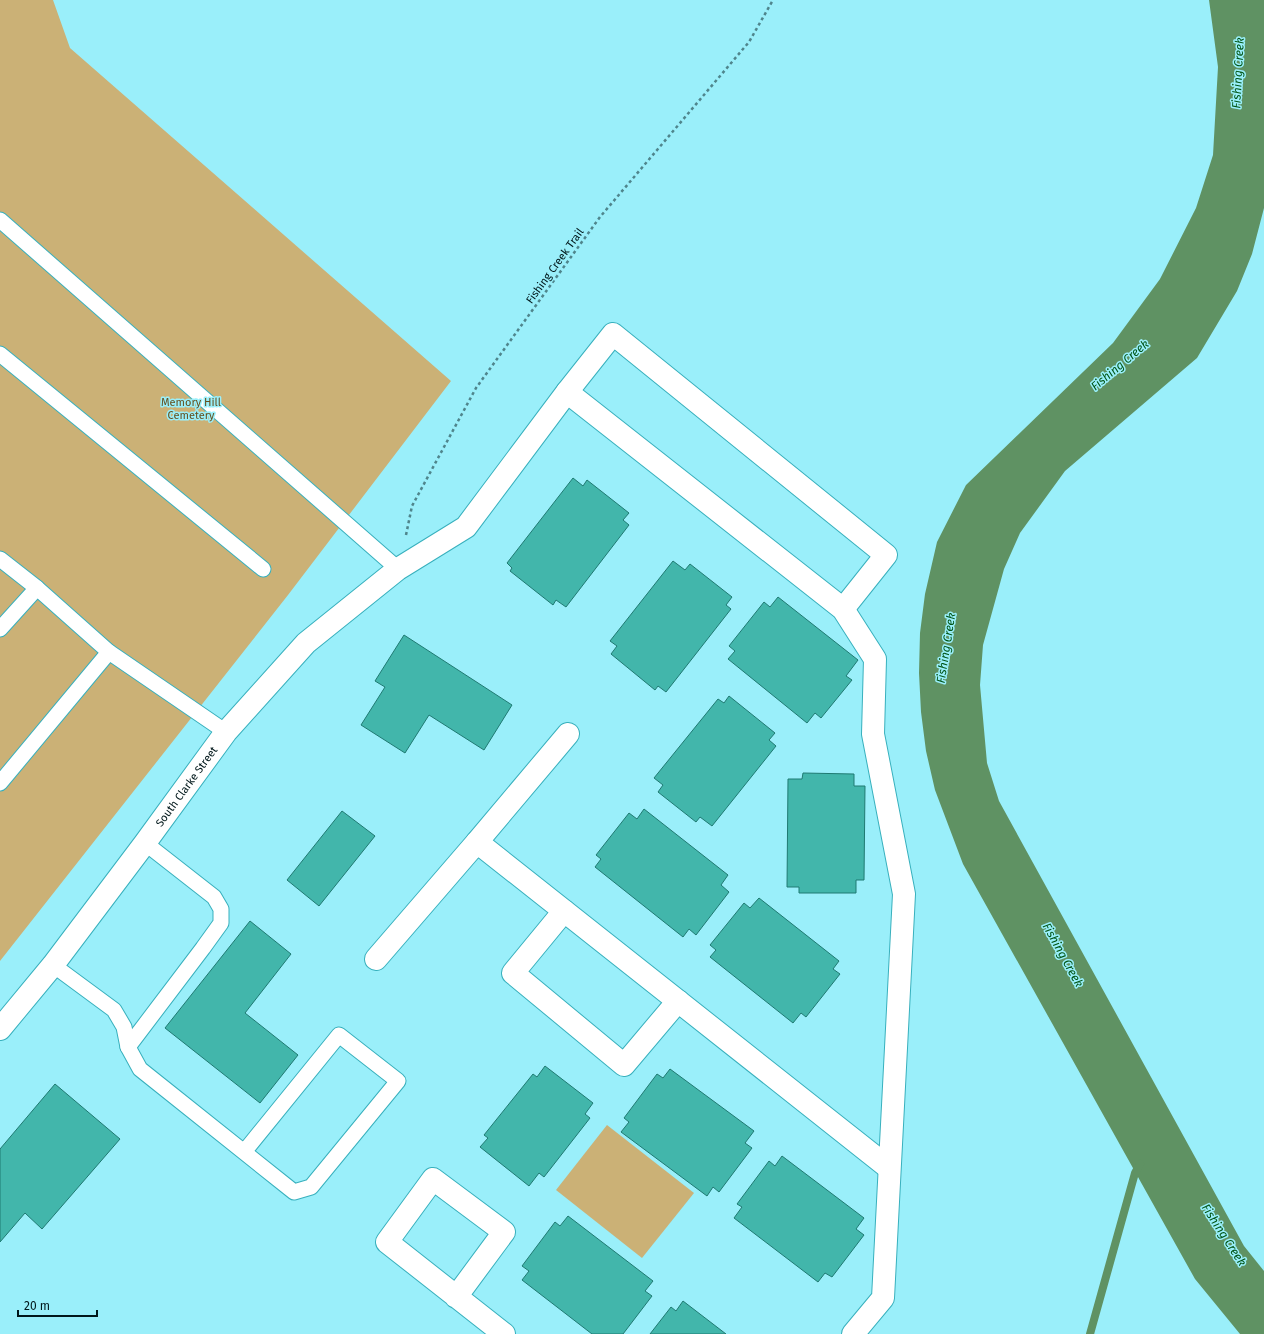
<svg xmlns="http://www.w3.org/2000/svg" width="1264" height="1334" font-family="'Fira Sans',sans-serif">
	<rect width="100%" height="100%" fill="#9aeffa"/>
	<g fill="#cbb176">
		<path d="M0,0H53L70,48L451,381L288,595L0,961Z"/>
		<path d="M607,1125L694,1193L642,1258L556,1190Z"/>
	</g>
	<path fill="#5f9263" d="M1209,0H1264V208L1252,254L1237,291L1197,358L1065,471L1020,533L1004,569L983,645L980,685L987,763L999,801L1244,1246L1264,1271V1334H1240L1195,1279L963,864L935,790L926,751L921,712L919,673L920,633L925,594L937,542L966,485L1113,343L1160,279L1196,208L1213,155L1218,67Z"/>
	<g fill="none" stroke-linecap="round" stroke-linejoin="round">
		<path stroke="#5f9263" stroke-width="8" d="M1090,1334L1135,1173L1140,1164"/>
	</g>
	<g fill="#42b6ab" stroke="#1f7a72">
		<path d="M573,478L583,486L587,480L629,513L623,520L629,525L566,607L556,600L553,605L510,571L512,568L507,563Z"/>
		<path d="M673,561L685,570L690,564L732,597L726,605L731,609L666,692L658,686L655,690L611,654L617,646L610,641Z"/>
		<path d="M778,597L858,660L846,676L852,680L821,718L815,713L807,723L728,659L735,651L729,646L764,602L770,607Z"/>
		<path d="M404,635L512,705L484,750L429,715L405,753L361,725L385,687L375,681Z"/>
		<path d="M729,696L775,733L769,740L776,746L712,826L700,817L696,822L658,792L663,785L654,778L718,699L724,703Z"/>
		<path d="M803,773L854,774V786H865L864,880H856V893H799V887H787L788,779H802Z"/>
		<path d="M644,809L728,875L721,885L729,892L696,935L689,929L683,937L595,867L601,859L596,855L629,813L637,819Z"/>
		<path d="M342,811L375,836L319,906L287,880Z"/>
		<path d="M759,898L839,961L833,969L840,974L806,1017L801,1013L793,1023L710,957L716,950L710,945L744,903L750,908Z"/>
		<path d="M250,921L291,954L245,1013L298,1055L260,1103L165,1028Z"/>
		<path d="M545,1066L593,1103L585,1114L590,1118L544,1177L539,1173L529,1186L480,1147L488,1138L484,1135L533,1074L537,1077Z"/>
		<path d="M670,1069L754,1131L745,1143L752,1148L719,1192L713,1187L707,1196L621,1132L629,1122L624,1118L657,1074L663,1078Z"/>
		<path d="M55,1084L120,1139L42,1229L25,1213L0,1242V1149Z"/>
		<path d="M782,1156L864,1218L856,1229L864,1235L832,1277L825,1273L818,1282L734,1218L742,1207L737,1204L769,1161L775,1166Z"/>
		<path d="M568,1216L653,1281L645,1291L652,1296L623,1334H592L522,1280L529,1271L522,1266L555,1222L560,1226Z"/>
		<path d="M683,1301L726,1334H650L671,1307L676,1311Z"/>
	</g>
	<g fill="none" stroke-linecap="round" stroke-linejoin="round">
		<defs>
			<g id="lane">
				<path d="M0,220L398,569"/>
				<path d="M0,354L263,569"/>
				<path d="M0,559L37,588L109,652L226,732"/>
				<path d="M0,629L37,588"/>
				<path d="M0,783L109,652"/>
				<path d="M53,965L114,1010L124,1027L128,1047L140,1069L294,1192L311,1187L398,1081L339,1035L244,1152"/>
				<path d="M128,1047L203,948L221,923V909L214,897L145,843"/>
			</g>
			<g id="street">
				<path d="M567,392L613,334L886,555L843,609"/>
				<path d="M477,842L568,734"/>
				<path d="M564,911L513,973L624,1065L678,1001"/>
				<path d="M376,959L477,842L889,1168"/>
				<path id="s1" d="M0,1029L53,965L145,843L226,732L306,643L398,569L466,527L567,392L843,609L875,659L873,734L904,894L883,1298L853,1334"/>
				<path d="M456,1297L504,1232L433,1179L387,1242L504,1334"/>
			</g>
		</defs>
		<use href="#lane" stroke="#38b0bd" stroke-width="17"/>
		<use href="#street" stroke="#38b0bd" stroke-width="24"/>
		<path stroke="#4f858c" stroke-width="2.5" stroke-dasharray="3 3" stroke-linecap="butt" d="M406,535L412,506L476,388L600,217L749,42L773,0"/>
		<use href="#lane" stroke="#fff" stroke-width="15"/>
		<use href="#street" stroke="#fff" stroke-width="22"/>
	</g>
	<g text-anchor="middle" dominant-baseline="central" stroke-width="3" stroke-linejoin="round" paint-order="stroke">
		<g font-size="11" fill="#00171a" stroke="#9aeffa">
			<text transform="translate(555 266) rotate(-54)">Fishing Creek Trail</text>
			<text stroke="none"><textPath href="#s1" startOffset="306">South Clarke Street</textPath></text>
		</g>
		<g font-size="11" fill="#65501f" stroke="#9aeffa">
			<text x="191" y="402">Memory Hill<tspan x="191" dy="13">Cemetery</tspan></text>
		</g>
		<g font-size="12" font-style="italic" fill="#005415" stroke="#9aeffa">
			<text transform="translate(1238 73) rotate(-87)">Fishing Creek</text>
			<text transform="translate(1120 365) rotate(-40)">Fishing Creek</text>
			<text transform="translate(946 648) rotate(-81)">Fishing Creek</text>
			<text transform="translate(1063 955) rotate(61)">Fishing Creek</text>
			<text transform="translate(1224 1235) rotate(57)">Fishing Creek</text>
		</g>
	</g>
	<path d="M18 1310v6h79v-6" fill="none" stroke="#00171a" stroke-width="2"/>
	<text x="24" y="1310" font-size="12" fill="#00171a" stroke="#9aeffa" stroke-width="3" paint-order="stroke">20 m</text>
</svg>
